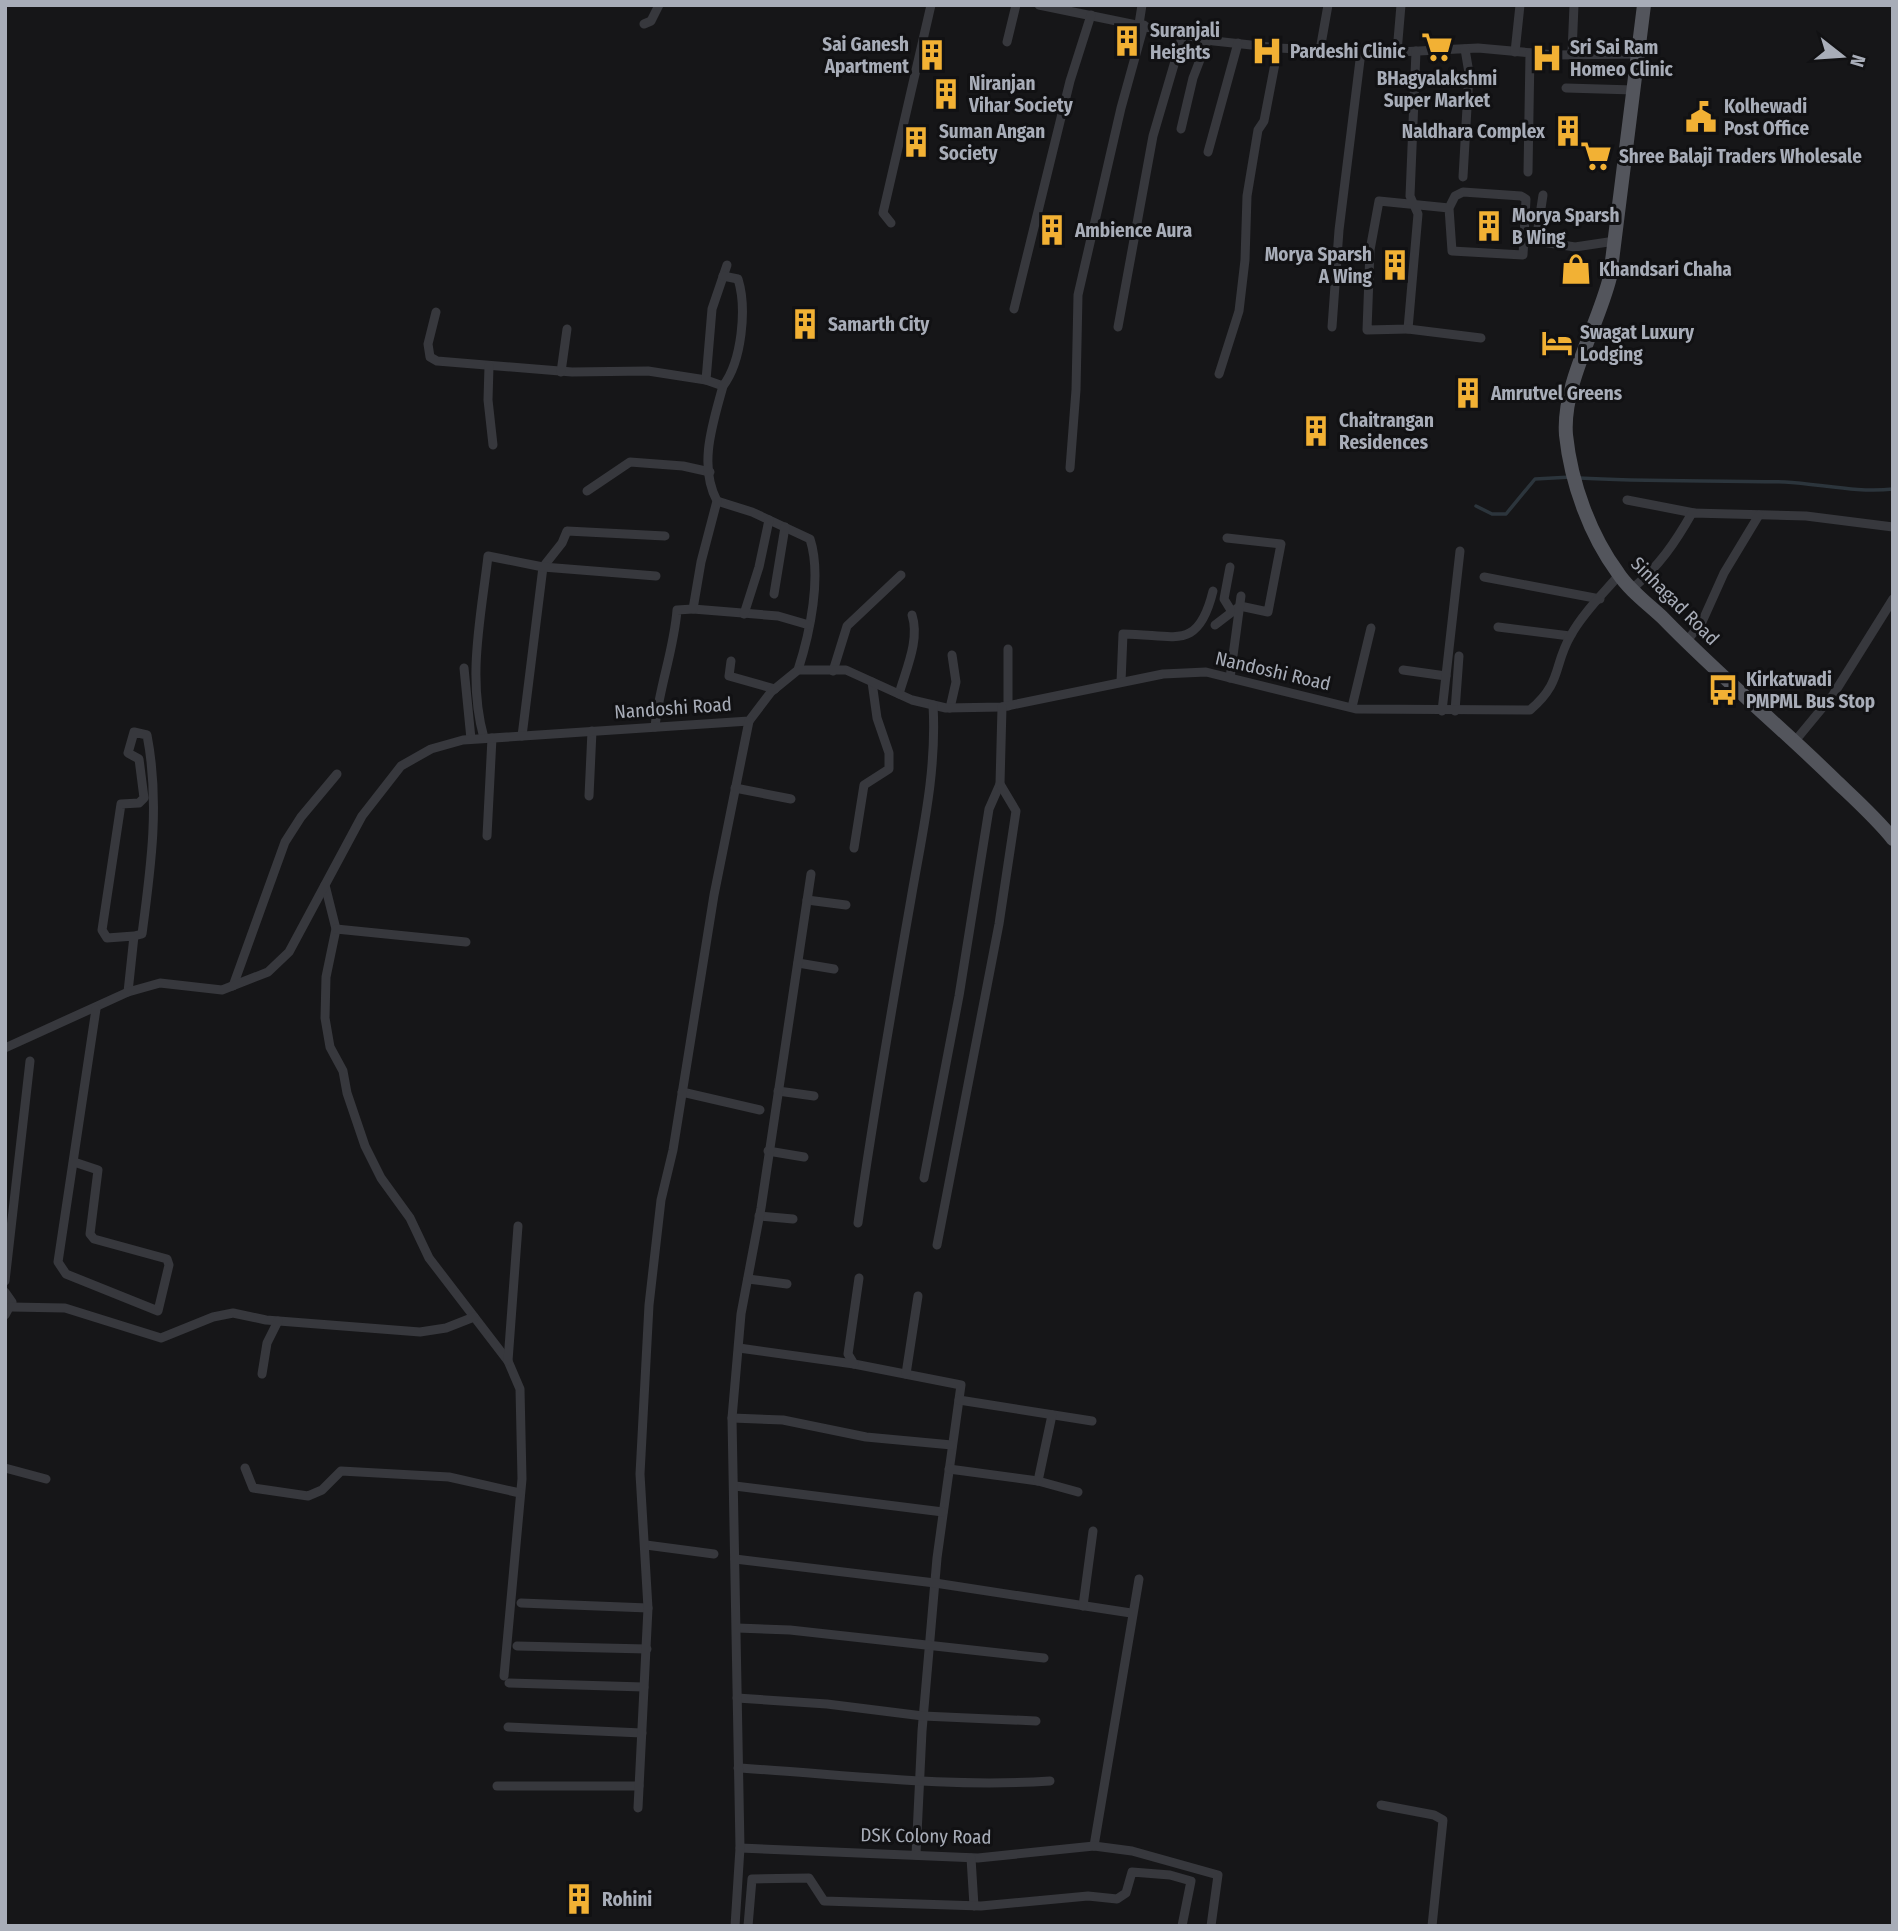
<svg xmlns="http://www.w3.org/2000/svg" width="1898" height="1931" font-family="'Fira Sans Condensed',sans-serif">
	<rect width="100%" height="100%" fill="#161618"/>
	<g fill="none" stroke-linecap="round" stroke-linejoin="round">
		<g stroke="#2c353c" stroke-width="3.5">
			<path d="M1579,478C1648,482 1716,480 1785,482C1821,484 1856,493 1893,489"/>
			<path d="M1476,506L1492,514H1506L1535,479L1571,477"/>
		</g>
		<g stroke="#37383d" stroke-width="9">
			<path d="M1039,5L1214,41L1278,48L1379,53L1478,48L1555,55L1638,54"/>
			<path d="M644,24L651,21L659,5"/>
			<path d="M1139,24L1142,5"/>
			<path d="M1007,42L1016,5"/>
			<path d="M1320,50L1328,5"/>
			<path d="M1416,51L1410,196L1418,214L1408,329L1367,330L1370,250L1379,201L1449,208L1455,196L1463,192L1521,196L1526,199L1523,255L1452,251L1449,208"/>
			<path d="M1397,52L1401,5"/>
			<path d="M1515,52L1520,5"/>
			<path d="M1572,53L1574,5"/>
			<path d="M1566,88L1634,90"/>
			<path d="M1181,129L1193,78L1208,39"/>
			<path d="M1208,152L1238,43"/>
			<path d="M1528,172L1530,53"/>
			<path d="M1463,177L1469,73L1465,49"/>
			<path d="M1543,195L1536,241L1575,247L1615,241"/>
			<path d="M891,223L883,213L931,5"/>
			<path d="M1014,309L1070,81L1091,15"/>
			<path d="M436,312L428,344L430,357L437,361L572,372L648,371L706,380"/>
			<path d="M1118,327L1153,136L1183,34"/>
			<path d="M1332,327L1339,230L1361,52"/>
			<path d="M1408,329L1481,338"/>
			<path d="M489,366L488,400L493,445"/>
			<path d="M561,372L567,329"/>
			<path d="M1219,374L1239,311L1245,260L1247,196L1258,130L1264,121L1278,48"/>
			<path d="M723,386L706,380L712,309L727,265"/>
			<path d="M1070,468L1076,390L1078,295L1121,108L1144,25"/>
			<path d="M587,491L630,462L683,466L710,472"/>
			<path d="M1627,500L1694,513"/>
			<path d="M717,501L752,512L810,539C822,576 810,633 798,670"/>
			<path d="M1227,538L1281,544L1268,612L1240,606L1232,612"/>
			<path d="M1484,577L1600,599"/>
			<path d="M1633,588C1659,566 1675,543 1692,513L1806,516L1893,527"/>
			<path d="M774,594L785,527"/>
			<path d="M693,609L778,616L809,625"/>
			<path d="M744,614L759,567L769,520"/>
			<path d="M1215,625L1232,612L1224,599L1230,567"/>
			<path d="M1498,627L1570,636"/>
			<path d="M1686,642L1702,622L1724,573L1759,515"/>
			<path d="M731,661L729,676L775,689"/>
			<path d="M464,668L471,739"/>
			<path d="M1403,670L1446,676"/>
			<path d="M833,671L847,626L901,575"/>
			<path d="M1230,678L1241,596"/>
			<path d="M1121,682L1123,634C1174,634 1198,653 1213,591"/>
			<path d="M899,694C906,669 920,640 912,615"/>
			<path d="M1008,706V649"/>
			<path d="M1352,707L1371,628"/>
			<path d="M950,708L956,682L952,655"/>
			<path d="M1442,711L1460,551"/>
			<path d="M1455,711L1459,656"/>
			<path d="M655,727C659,687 674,650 677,610L693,609L701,562L717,501C698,465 713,423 723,386C742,361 747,308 738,279L723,276"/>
			<path d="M522,736L543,567L562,543L567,531L665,536"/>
			<path d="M484,738C467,678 481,617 488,556L543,567L656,576"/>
			<path d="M1795,741L1833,695L1893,599"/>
			<path d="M735,788L791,799"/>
			<path d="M589,796L592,731"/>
			<path d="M487,836L492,738"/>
			<path d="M854,848L864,785L889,769V753L877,718L872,682"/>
			<path d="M325,885L336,929L326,977L325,1018L330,1047L343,1071L347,1093L365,1146L381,1178L410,1218L429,1258L508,1361L520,1389L522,1479L504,1676"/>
			<path d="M807,900L846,905"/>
			<path d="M336,929L466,942"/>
			<path d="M798,963L834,969"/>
			<path d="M233,986L285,842L301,817L337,774"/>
			<path d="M128,992L134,936L142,934C151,867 160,802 147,735L134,732L128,753L139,759L144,798L139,803L121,804L102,930L107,938L134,936"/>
			<path d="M5,1048L128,992L160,983L222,990L268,972L289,952L362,816L401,766L431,749L463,740L749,721L771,692L798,670H846L912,700L946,708L1002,707L1163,674L1206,672L1356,709L1530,710C1563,682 1553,665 1571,635C1583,613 1603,594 1619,575"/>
			<path d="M778,1091L814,1096"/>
			<path d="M682,1092L760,1110"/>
			<path d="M768,1151L804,1157"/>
			<path d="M74,1162L98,1170L90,1234L94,1239L167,1259L169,1265L158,1311L66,1274L58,1262L96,1009"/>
			<path d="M924,1178L959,996L989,809L1000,784"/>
			<path d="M759,1216L793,1219"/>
			<path d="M858,1223C873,1115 892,1007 911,899C922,834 937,772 933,705"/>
			<path d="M937,1245L999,924L1016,811L1000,784L1002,707"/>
			<path d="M859,1278L848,1354L854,1364L961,1385L937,1558L922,1731L916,1855"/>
			<path d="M748,1279L787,1284"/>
			<path d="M5,1281L30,1061"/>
			<path d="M5,1292L12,1302L5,1315"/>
			<path d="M11,1307L65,1308L161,1338L213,1317L233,1313L266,1320L420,1332L446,1328L474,1317"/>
			<path d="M739,1348L854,1364"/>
			<path d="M508,1361L518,1226"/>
			<path d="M262,1374L267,1343L278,1321"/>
			<path d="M906,1374L918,1296"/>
			<path d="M959,1400L1092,1421"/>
			<path d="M732,1418L783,1420L866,1437L952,1445"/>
			<path d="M5,1468L46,1479"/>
			<path d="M245,1468L253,1488L308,1496L322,1490L341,1471L449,1477L520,1493"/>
			<path d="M949,1469L1038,1481L1078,1492"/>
			<path d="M1038,1481L1052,1415"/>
			<path d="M735,1486L943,1512"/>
			<path d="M646,1545L714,1554"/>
			<path d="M735,1559L935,1583L1131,1613"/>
			<path d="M521,1603L648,1608"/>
			<path d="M1083,1606L1093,1531"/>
			<path d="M737,1628L790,1630L1044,1658"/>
			<path d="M517,1646L647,1649"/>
			<path d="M509,1683L644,1687"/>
			<path d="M737,1698L827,1704L923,1716L1036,1721"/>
			<path d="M508,1727L642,1733"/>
			<path d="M738,1768C842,1774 945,1788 1050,1781"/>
			<path d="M497,1786H639"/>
			<path d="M1381,1805L1434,1815L1443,1820L1432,1926"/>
			<path d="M638,1808L648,1608L640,1474L649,1305L661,1200L673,1150L714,895L749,721"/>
			<path d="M1094,1846L1139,1579"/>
			<path d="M740,1848L978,1858L1094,1846L1132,1851L1218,1875L1211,1926"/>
			<path d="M971,1858L974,1906"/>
			<path d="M735,1926L740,1848L732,1418L741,1314L761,1208L811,874"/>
			<path d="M748,1926L752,1879L809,1878L824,1901L981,1906L1088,1896L1117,1899L1126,1893L1132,1872L1170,1875L1191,1881L1182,1926"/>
		</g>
		<path stroke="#53555c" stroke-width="14" d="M1644,5L1610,277C1598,326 1562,385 1566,435C1571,483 1590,535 1618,573C1629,590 1648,604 1663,618C1718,675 1780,726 1837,782C1856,800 1876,818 1893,839"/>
	</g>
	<defs>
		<symbol id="building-bare" viewBox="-9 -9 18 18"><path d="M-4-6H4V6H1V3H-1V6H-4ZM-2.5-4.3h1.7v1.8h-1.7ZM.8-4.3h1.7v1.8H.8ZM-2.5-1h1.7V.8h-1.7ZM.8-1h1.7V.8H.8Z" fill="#f2b134" stroke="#111113" stroke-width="2.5" paint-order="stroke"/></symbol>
		<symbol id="supermarket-bare" viewBox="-9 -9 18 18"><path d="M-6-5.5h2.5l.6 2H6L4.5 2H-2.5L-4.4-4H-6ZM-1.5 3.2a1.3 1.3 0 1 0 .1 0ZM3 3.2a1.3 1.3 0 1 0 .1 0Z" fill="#f2b134" stroke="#111113" stroke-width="2.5" paint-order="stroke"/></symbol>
		<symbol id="hospital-bare" viewBox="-9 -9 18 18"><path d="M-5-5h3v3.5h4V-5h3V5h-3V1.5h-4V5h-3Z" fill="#f2b134" stroke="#111113" stroke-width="2.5" paint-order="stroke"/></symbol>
		<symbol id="civic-bare" viewBox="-9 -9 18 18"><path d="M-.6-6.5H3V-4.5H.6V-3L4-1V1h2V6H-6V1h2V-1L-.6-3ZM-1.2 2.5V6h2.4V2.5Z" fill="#f2b134" stroke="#111113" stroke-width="2.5" paint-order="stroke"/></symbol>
		<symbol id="shop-bare" viewBox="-9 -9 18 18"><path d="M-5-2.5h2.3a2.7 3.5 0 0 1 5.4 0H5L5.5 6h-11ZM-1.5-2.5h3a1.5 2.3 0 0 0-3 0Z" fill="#f2b134" stroke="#111113" stroke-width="2.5" paint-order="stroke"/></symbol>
		<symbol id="hotel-bare" viewBox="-9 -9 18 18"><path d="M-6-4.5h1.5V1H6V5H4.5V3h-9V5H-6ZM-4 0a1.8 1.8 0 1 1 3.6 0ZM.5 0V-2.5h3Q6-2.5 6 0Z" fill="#f2b134" stroke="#111113" stroke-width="2.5" paint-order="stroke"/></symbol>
		<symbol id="bus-bare" viewBox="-9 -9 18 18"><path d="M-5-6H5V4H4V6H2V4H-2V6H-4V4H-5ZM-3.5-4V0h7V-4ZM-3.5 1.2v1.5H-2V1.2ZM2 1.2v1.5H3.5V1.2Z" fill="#f2b134" stroke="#111113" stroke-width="2.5" paint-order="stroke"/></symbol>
	</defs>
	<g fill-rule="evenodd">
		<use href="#building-bare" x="1105" y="19" width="44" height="44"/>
		<use href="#supermarket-bare" x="1415" y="25" width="44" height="44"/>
		<use href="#hospital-bare" x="1245" y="29" width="44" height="44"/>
		<use href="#building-bare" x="910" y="33" width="44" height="44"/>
		<use href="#hospital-bare" x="1525" y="36" width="44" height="44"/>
		<use href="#building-bare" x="924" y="72" width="44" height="44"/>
		<use href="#civic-bare" x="1679" y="95" width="44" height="44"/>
		<use href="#building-bare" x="1546" y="109" width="44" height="44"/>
		<use href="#building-bare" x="894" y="120" width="44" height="44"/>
		<use href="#supermarket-bare" x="1574" y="134" width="44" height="44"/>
		<use href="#building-bare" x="1467" y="204" width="44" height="44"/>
		<use href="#building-bare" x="1030" y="208" width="44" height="44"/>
		<use href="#building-bare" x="1373" y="243" width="44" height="44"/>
		<use href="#shop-bare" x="1554" y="247" width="44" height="44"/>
		<use href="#building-bare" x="783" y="302" width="44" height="44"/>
		<use href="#hotel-bare" x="1535" y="321" width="44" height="44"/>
		<use href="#building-bare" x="1446" y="371" width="44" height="44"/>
		<use href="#building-bare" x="1294" y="409" width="44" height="44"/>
		<use href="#bus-bare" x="1701" y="668" width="44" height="44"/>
		<use href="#building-bare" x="557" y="1877" width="44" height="44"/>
	</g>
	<g text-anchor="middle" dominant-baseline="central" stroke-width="6" stroke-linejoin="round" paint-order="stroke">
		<g font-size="19" font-weight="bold" fill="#a8adb8" stroke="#111113" text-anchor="start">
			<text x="1150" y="30">Suranjali<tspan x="1150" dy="22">Heights</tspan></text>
			<text x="909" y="44" text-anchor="end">Sai Ganesh<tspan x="909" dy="22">Apartment</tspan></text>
			<text x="1570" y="47">Sri Sai Ram<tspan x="1570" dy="22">Homeo Clinic</tspan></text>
			<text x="1290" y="51">Pardeshi Clinic</text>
			<text x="1437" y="78" text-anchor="middle">BHagyalakshmi<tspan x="1437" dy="22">Super Market</tspan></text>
			<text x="969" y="83">Niranjan<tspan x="969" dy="22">Vihar Society</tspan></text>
			<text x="1724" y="106">Kolhewadi<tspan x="1724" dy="22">Post Office</tspan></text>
			<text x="939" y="131">Suman Angan<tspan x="939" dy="22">Society</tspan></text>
			<text x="1545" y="131" text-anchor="end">Naldhara Complex</text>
			<text x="1619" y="156">Shree Balaji Traders Wholesale</text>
			<text x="1512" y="215">Morya Sparsh<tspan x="1512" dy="22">B Wing</tspan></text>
			<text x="1075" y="230">Ambience Aura</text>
			<text x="1372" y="254" text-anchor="end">Morya Sparsh<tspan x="1372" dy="22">A Wing</tspan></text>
			<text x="1599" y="269">Khandsari Chaha</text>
			<text x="828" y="324">Samarth City</text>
			<text x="1580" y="332">Swagat Luxury<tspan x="1580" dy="22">Lodging</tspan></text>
			<text x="1491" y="393">Amrutvel Greens</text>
			<text x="1339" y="420">Chaitrangan<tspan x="1339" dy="22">Residences</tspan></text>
			<text x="1746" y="679">Kirkatwadi<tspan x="1746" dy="22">PMPML Bus Stop</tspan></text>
			<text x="602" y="1899">Rohini</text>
		</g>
		<g font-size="19" fill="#a8adb8" stroke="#111113">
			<text transform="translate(1675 601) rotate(45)">Sinhagad Road</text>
			<text transform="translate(1273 671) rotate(13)">Nandoshi Road</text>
			<text transform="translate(673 708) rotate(-4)">Nandoshi Road</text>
			<text transform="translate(926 1836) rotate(1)">DSK Colony Road</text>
		</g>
	</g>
	<rect width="1898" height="1931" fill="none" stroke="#a8adb8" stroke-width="14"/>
	<g transform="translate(1842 56) rotate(107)" stroke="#111113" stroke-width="5" paint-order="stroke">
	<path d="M0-5L12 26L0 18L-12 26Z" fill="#a8adb8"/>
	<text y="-10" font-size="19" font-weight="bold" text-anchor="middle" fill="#a8adb8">N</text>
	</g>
</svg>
